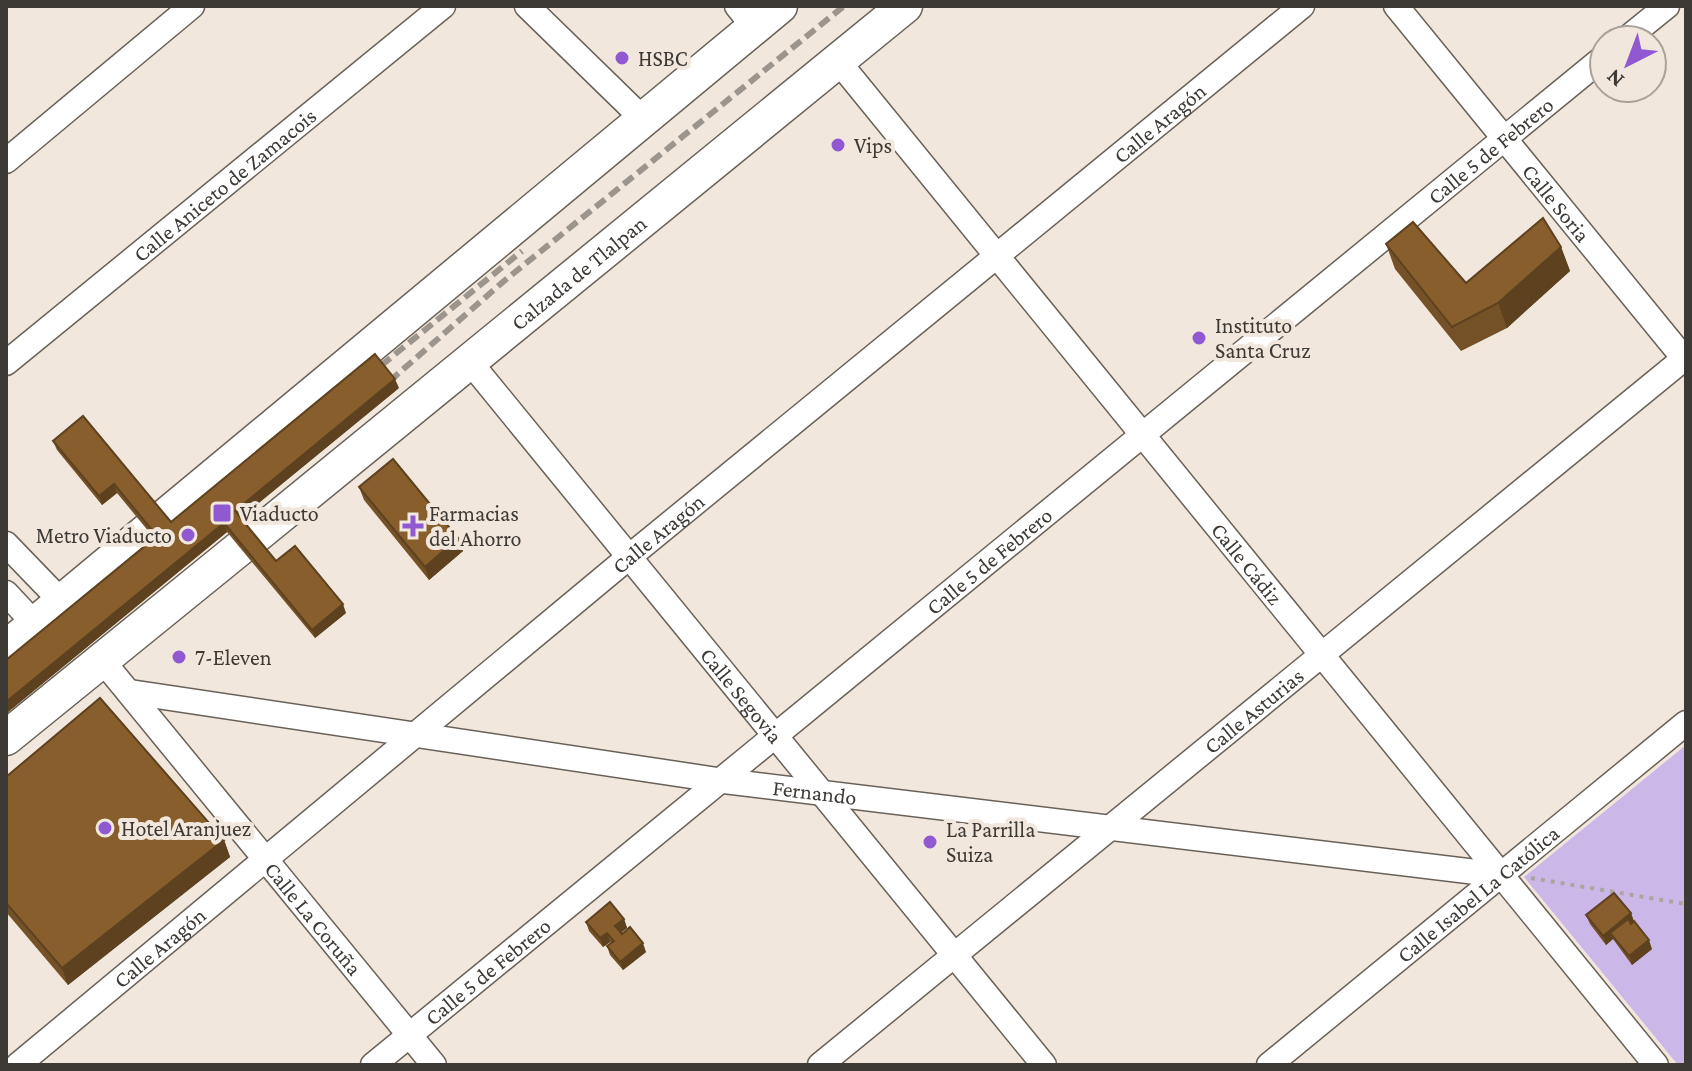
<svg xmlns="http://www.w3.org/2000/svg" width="1692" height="1071" font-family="'Crimson Pro',serif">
	<rect width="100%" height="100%" fill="#f1e7dd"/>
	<path fill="#cbb8e9" d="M1686,745V1065H1678L1524,877Z"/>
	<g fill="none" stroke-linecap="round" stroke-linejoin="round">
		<defs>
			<g id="minor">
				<path d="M527,6L643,119"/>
				<path d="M737,6L754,27"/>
				<path id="s1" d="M1396,6L1686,361"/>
				<path d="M1625,40L1667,6"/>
				<path id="s2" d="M838,61L1656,1065"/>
				<path d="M6,161L192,6"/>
				<path id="s3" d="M470,362L1044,1065"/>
				<path id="s4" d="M6,363L443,6"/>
				<path d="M6,544L62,602"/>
				<path d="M6,593L35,624"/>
				<path id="s5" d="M102,660L434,1065"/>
				<path id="s6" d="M130,692L724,781L1501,875"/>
				<path id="s7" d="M18,1065L629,557L1302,6"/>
				<path id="s8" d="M373,1065L1604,57"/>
				<path id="s9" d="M820,1065L1686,357"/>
				<path id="s10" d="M1269,1065L1686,723"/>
			</g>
			<g id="highway">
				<path d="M163,518L780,6"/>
				<path id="s11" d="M253,538L905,6"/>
				<path d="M6,648L148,530"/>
				<path d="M6,738L240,548"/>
			</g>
		</defs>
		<use href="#minor" stroke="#696158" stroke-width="27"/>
		<use href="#highway" stroke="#696158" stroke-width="37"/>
		<path stroke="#aca59d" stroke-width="4" stroke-dasharray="4 6" stroke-linecap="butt" d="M1531,878L1686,904"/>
		<use href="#minor" stroke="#fff" stroke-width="24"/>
		<use href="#highway" stroke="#fff" stroke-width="34"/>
		<g stroke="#9c958e" stroke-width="6" stroke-dasharray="12 6" stroke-linecap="butt">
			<path d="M367,377L522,251"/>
			<path d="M376,393L504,281L844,6"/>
		</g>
	</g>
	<g fill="#745126">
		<path d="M1386,244L1466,283L1561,247L1570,271L1507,328L1461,351L1395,269Z"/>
		<path d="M399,388L240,518L276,561L346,613L315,638L227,532L8,712L6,709V660L154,538L117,493L102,505L57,450L53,441L171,522Z"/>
		<path d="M359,487L458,538L463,551L429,580L364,500Z"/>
		<path d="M6,777L224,840L230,857L68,985L6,912Z"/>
		<path d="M1631,913L1634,922L1652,949L1632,965L1613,939L1606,945L1590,924L1586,915Z"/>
		<path d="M624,919L627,928L621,933L646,952L623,970L610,955L607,946L611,943L610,942L603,947L589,931L586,922Z"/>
	</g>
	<g fill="#5e421f">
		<path d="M1561,247L1570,271L1507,328L1498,303Z"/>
		<path d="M395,379L399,388L238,520L235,511Z"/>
		<path d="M114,484L117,493L102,505L99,496Z"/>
		<path d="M224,523L227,532L8,712L6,702Z"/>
		<path d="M458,538L463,551L429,580L425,567Z"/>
		<path d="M343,604L346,613L315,638L312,630Z"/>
		<path d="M224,840L230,857L68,985L62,968Z"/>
		<path d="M1631,913L1634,922L1610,933L1613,939L1606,945L1603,936Z"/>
		<path d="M624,919L627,928L618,934L615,926Z"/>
		<path d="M607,933L610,942L603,947L600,938Z"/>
		<path d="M1649,940L1652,949L1632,965L1629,956Z"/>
		<path d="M643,943L646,952L623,970L620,962Z"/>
	</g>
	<g fill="#875e2c" stroke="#5e421f" stroke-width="2">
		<path d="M1543,218L1561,247L1498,303L1452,327L1386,244L1413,222L1466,283Z"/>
		<path d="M375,354L395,379L235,511L276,561L295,546L343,604L312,630L224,523L6,702V660L157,536L114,484L99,496L53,441L83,416L171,522Z"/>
		<path d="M393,459L458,538L425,567L359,487Z"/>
		<path d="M100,698L224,840L62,968L6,903V777Z"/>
		<path d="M1614,893L1631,913L1603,936L1586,915Z"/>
		<path d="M610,902L624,919L615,926L622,934L630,927L643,943L620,962L607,946L614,941L607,933L600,938L586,922Z"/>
		<path d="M1628,919L1631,924L1634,921L1649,940L1629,956L1610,933Z"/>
	</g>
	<g fill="#9059d1" stroke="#f1e7dd" stroke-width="3">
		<circle cx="622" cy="58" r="8"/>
		<circle cx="838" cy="145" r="8"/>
		<circle cx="1199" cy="338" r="8"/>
		<rect x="212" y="503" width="20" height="20" rx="4"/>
		<path d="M409 514h8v8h8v8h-8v8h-8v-8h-8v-8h8z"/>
		<circle cx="188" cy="535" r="8"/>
		<circle cx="179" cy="657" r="8"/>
		<circle cx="105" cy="828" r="8"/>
		<circle cx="930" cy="842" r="8"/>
	</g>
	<g text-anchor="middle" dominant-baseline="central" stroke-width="8" stroke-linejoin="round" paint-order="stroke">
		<g font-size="22" fill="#3d3935" stroke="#f1e7dd" text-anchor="start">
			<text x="638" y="58">HSBC</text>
			<text x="854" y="145">Vips</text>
			<text x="1215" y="325">Instituto<tspan x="1215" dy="25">Santa Cruz</tspan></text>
			<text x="240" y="513">Viaducto</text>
			<text x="429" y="513">Farmacias<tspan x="429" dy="25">del Ahorro</tspan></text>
			<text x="172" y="535" text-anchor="end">Metro Viaducto</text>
			<text x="195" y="657">7-Eleven</text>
			<text x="121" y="828">Hotel Aranjuez</text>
			<text x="946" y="829">La Parrilla<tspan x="946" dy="25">Suiza</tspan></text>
		</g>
		<g font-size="22" fill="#3d3935" stroke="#f1e7dd">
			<text stroke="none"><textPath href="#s7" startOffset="1480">Calle Aragón</textPath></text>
			<text stroke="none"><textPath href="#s8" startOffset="1444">Calle 5 de Febrero</textPath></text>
			<text stroke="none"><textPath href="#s4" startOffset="282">Calle Aniceto de Zamacois</textPath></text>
			<text stroke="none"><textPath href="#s1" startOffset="254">Calle Soria</textPath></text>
			<text stroke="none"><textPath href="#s11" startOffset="420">Calzada de Tlalpan</textPath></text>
			<text stroke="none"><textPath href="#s7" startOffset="832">Calle Aragón</textPath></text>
			<text stroke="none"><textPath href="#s8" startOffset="796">Calle 5 de Febrero</textPath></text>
			<text stroke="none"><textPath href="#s2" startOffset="648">Calle Cádiz</textPath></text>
			<text stroke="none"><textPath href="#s3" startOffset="430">Calle Segovia</textPath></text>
			<text stroke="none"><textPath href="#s9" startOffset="560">Calle Asturias</textPath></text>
			<text stroke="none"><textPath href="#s6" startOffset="692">Fernando</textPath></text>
			<text stroke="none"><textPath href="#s10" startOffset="270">Calle Isabel La Católica</textPath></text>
			<text stroke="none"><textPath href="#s5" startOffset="334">Calle La Coruña</textPath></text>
			<text stroke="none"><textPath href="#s7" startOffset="184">Calle Aragón</textPath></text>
			<text stroke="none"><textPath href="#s8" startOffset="148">Calle 5 de Febrero</textPath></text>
		</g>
	</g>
	<rect width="1692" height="1071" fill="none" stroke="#3d3935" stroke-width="16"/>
	<g transform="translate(1628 64) rotate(222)"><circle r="38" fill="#f1e7dd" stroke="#a9a19a" stroke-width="2"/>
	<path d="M0-6L14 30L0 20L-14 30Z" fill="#9059d1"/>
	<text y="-12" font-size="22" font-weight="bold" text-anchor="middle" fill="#3d3935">N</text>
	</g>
</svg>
